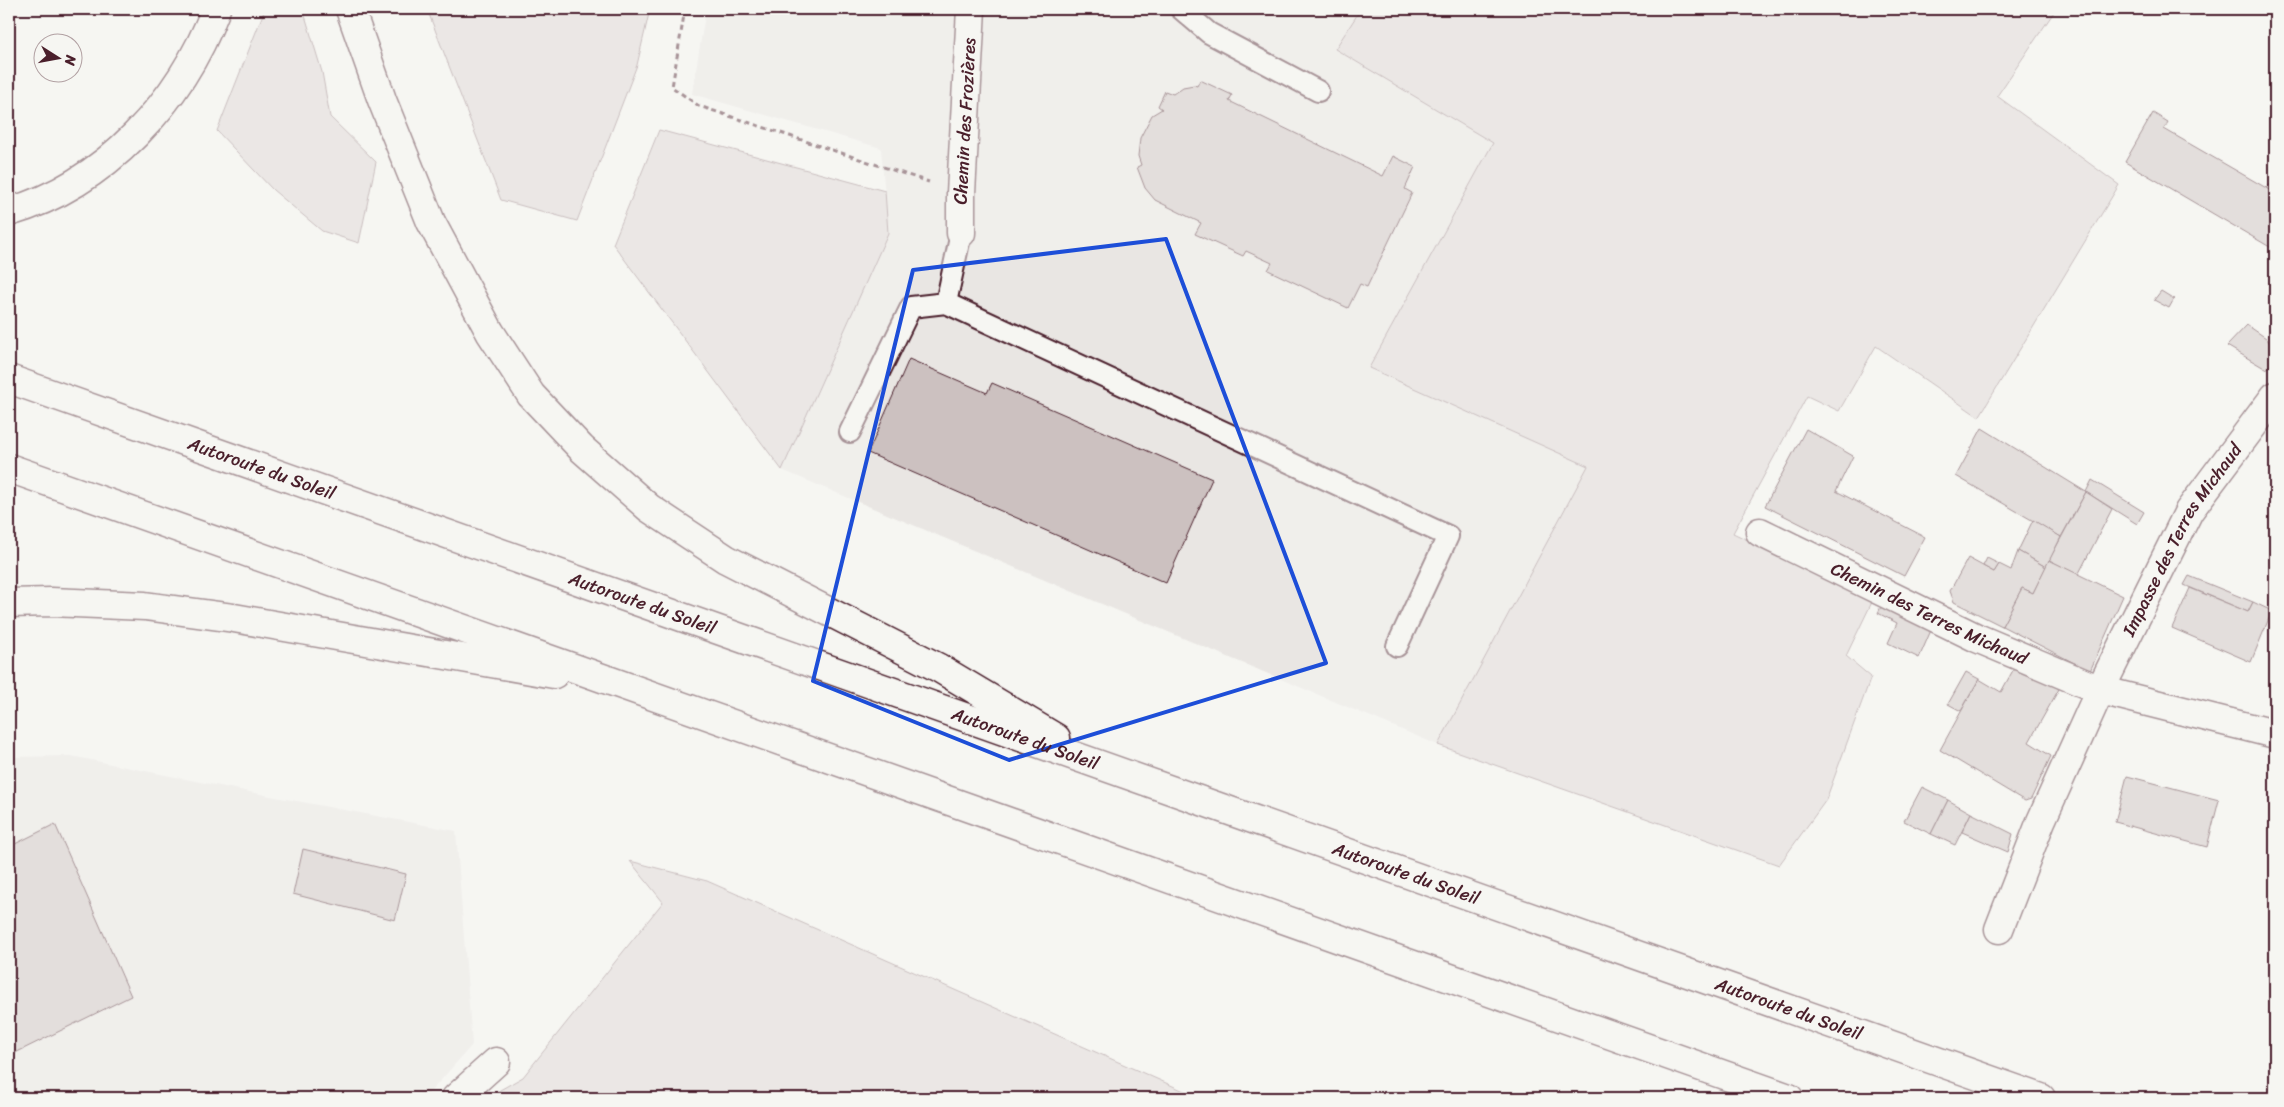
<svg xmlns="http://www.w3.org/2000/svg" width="2284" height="1107" font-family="Sriracha,sans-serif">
	<rect width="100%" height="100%" fill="#f6f6f2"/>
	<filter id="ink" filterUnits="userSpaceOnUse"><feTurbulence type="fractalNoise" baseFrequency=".02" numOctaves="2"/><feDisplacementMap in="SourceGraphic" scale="10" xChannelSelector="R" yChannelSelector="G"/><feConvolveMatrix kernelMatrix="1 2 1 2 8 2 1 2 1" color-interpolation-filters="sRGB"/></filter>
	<g filter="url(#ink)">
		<g fill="#e9e6e3">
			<path d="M706,9H1361L1335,49L1493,143L1369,368L1589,466L1438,745L782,470L888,233L881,148L692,94Z"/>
			<path d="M71,756L270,796L456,831L472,1045L425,1098H9V757Z"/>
		</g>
		<g fill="#ddd6d5" stroke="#947a80">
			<path d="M265,9H303L322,72L330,117L376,162L359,243L322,231L273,190L217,131Z"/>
			<path d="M427,9H650L637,65L577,221L501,200Z"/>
			<path d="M1361,9H2056L1997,96L2119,185L1979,417L1876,346L1839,411L1807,396L1733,533L1873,600L1846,656L1871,677L1826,800L1779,865L1438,745L1588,466L1369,368L1493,143L1335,49Z"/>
			<path d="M659,130L885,191L888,233L782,470L613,244Z"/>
			<path d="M630,861L707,881L1200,1098H486L523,1077L663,902Z"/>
		</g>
		<g fill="#ccc1c0" stroke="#4a1f2b">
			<path d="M1200,80L1232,95L1229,101L1383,176L1393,156L1415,167L1405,189L1412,193L1367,287L1360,284L1348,308L1268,270L1272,263L1246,251L1243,256L1195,234L1201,223L1155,200L1145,188L1137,167L1141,165L1138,156L1140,138L1152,115L1162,109L1158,106L1165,91L1173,94L1183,87L1194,85L1197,86Z"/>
			<path d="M2153,113L2168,122L2164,129L2275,193V250L2125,162Z"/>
			<path d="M2275,180V193L2266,188Z"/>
			<path d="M2161,291L2174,299L2169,308L2154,300Z"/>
			<path d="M2247,325L2266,338L2275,349V363L2266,369L2227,346Z"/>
			<path d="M909,359L987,393L992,383L1212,479L1166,583L868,453Z"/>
			<path d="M1982,428L2086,492L2061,537L1956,476Z"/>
			<path d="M1806,429L1853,456L1836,491L1925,537L1904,576L1765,506Z"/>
			<path d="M2092,480L2144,512L2137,524L2086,492Z"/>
			<path d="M2086,492L2112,509L2078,575L2049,560Z"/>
			<path d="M2033,520L2061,537L2046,567L2018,551Z"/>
			<path d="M2018,551L2046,567L2033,593L2022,588L2002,626L1954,602L1950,591L1968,558L1994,572L1999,564L2011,570Z"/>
			<path d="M1987,558L1999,564L1994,572L1983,566Z"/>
			<path d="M2049,560L2123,596L2090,671L2002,626L2022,588L2033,593Z"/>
			<path d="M2189,576L2253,602L2248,612L2184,585Z"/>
			<path d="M2190,588L2248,612L2253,602L2272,611L2251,662L2172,628Z"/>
			<path d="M1885,598L1932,628L1919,658L1888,643L1897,623L1878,613Z"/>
			<path d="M2017,663L2059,689L2029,742L2051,756L2031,799L2025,801L1940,750L1979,679L2001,692Z"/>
			<path d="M1966,672L1979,679L1961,711L1948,704Z"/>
			<path d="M2127,776L2219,800L2207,847L2115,822Z"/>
			<path d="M1922,787L1948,800L1931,834L1904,821Z"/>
			<path d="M1948,800L1971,813L1955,845L1931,834Z"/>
			<path d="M1971,813L2013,834L2008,852L1962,832Z"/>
			<path d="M55,824L131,996L9,1056V847Z"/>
			<path d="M303,849L406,874L395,920L293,894Z"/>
		</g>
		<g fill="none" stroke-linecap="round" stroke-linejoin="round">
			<defs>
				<g id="service">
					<path d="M1181,9L1209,33L1318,91"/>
					<path d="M946,303L1448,536L1397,646"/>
					<path d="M850,432L911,307L946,303L961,233"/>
				</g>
				<g id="minor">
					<path id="s1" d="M961,233V193L971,9"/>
					<path id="s2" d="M1760,532L1977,638L2100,690L2275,734"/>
					<path id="s3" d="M1999,929L2041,821L2100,690L2189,511L2275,396"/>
					<path d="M456,1098L496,1062"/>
				</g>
				<g id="motorway">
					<path d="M350,9L382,100L431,222L490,332L531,395L582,449L649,508L726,559L939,668L1056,738"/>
					<path d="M9,212C106,184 181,101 216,9"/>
					<path id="s4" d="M9,379L2041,1098"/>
					<path d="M9,468L1789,1098"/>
					<path d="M9,603L51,602L145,606L234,618L554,674"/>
				</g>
			</defs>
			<use href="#service" stroke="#4a1f2b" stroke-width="24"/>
			<use href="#minor" stroke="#4a1f2b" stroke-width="31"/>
			<use href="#motorway" stroke="#4a1f2b" stroke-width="31"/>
			<path stroke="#4a1f2b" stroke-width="3" stroke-dasharray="5 4" stroke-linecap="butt" d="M685,9L672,87L699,106L929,182"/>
			<use href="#service" stroke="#f6f6f2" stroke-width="20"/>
			<use href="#minor" stroke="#f6f6f2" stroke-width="28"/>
			<use href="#motorway" stroke="#f6f6f2" stroke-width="28"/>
		</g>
	</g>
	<path d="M0 0H2284V1107H0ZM1166,239L1326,663L1009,760L813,681L913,270Z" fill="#f6f6f2" fill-opacity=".55" fill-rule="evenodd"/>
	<path fill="none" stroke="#1d4ed8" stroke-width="4" stroke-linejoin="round" d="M1166,239L1326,663L1009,760L813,681L913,270Z"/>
	<g text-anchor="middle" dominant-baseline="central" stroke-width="4" stroke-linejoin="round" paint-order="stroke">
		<g font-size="18" fill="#4a1f2b" stroke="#f6f6f2">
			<text stroke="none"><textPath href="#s1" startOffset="112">Chemin des Frozières</textPath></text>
			<text stroke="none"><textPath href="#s4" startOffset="268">Autoroute du Soleil</textPath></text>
			<text stroke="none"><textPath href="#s3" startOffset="431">Impasse des Terres Michaud</textPath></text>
			<text stroke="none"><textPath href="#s4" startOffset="672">Autoroute du Soleil</textPath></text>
			<text stroke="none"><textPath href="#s2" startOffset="188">Chemin des Terres Michaud</textPath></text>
			<text stroke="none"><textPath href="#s4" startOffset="1078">Autoroute du Soleil</textPath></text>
			<text stroke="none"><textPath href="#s4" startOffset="1482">Autoroute du Soleil</textPath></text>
			<text stroke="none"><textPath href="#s4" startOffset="1888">Autoroute du Soleil</textPath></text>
		</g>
	</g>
	<rect width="2284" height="1107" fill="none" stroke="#f6f6f2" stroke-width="30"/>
	<rect x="15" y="15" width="2254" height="1077" fill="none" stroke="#4a1f2b" stroke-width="2" filter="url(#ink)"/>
	<g transform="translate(58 58) rotate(101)"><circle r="24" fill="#f6f6f2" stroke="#b1a0a2"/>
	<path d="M0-4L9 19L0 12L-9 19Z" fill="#4a1f2b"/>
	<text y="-8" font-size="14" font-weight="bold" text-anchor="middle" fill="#4a1f2b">N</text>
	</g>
</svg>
